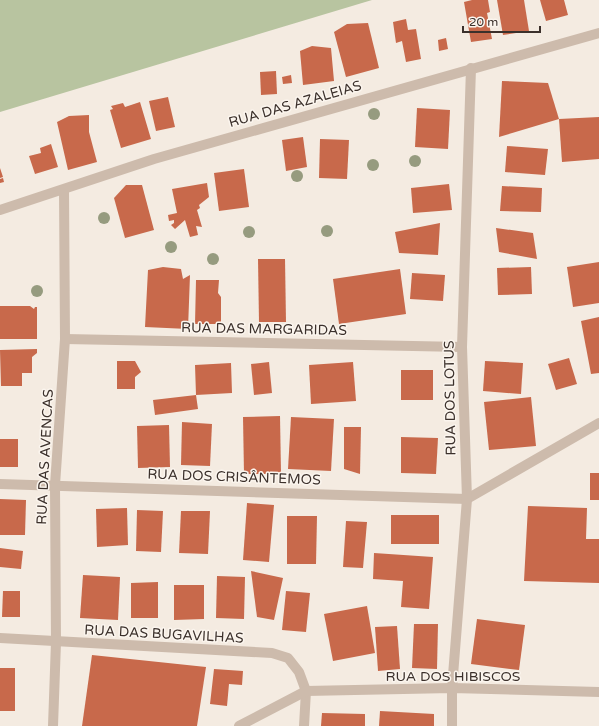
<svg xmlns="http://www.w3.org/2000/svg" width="599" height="726" font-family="'Varela Round',sans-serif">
	<rect width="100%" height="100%" fill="#f4ebe1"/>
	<path fill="#b8c4a0" d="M0,0H372L0,112Z"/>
	<g fill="#c8694b">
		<path d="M472,0H488L490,12L487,13L492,39L471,42L464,2Z"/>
		<path d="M497,0H524L529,31L503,35Z"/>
		<path d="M540,0H564L568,15L546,21Z"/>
		<path d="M406,19L408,30L416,29L421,59L406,62L402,41L396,43L393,22Z"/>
		<path d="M368,23L379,68L346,77L334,32L347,24Z"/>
		<path d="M446,38L448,49L439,51L438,40Z"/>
		<path d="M312,46L331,48L334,81L303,85L300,51Z"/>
		<path d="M276,71L277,94L261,95L260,72Z"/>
		<path d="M291,75L292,83L283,84L282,77Z"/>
		<path d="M502,81L548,83L559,119L499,137Z"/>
		<path d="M168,97L175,127L156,131L149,101Z"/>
		<path d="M140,102L151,139L121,148L110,110L113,109L111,106L123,103L125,107Z"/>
		<path d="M417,108L450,110L448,149L415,147Z"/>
		<path d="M89,115V132L97,162L68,170L57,122L69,116Z"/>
		<path d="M599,117V159L562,162L559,119Z"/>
		<path d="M303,137L307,167L286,171L282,140Z"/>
		<path d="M320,139L349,140L347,179L319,178Z"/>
		<path d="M51,144L58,167L35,174L29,156L41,153L40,148Z"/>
		<path d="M507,146L548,149L545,175L505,172Z"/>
		<path d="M0,168L3,177L0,178Z"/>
		<path d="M244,169L249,207L219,211L214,173Z"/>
		<path d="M3,178L4,182L0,183V179Z"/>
		<path d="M207,183L209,197L199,205L200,208L197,210L202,227L196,226L198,235L190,237L185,220L175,229L171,225L174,223V220L169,221L168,215L177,213L172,189Z"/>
		<path d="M449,184L452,210L413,213L411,188Z"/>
		<path d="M126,185H142L154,230L125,238L114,198Z"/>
		<path d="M502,186L542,188L541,212L500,211Z"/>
		<path d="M440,223L438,255L399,253L395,232Z"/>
		<path d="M496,228L533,233L537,259L499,252Z"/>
		<path d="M258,259H285L286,322H259Z"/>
		<path d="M599,262V303L573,307L567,267Z"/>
		<path d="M163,267L181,269L183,279L190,275L188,329L145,327L148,270Z"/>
		<path d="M531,267L532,294L498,295L497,268Z"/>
		<path d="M400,269L406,314L339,324L333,279Z"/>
		<path d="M412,273L445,275L443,301L410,299Z"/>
		<path d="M196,280H219L218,293L221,297V324H195Z"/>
		<path d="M0,306H30L34,309L35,307H37V339H0Z"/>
		<path d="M599,317V373L591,374L581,321Z"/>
		<path d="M37,349V353L32,357V373H22V386H1L0,350Z"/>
		<path d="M569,358L577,384L556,390L548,364Z"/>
		<path d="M117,361H135L141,372L135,377V389H117Z"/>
		<path d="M485,361L523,363L521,394L483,391Z"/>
		<path d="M269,362L272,393L254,395L251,364Z"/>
		<path d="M353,362L356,401L311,404L309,365Z"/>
		<path d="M231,363L232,393L196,395L198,409L155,415L153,400L196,395L195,365Z"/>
		<rect x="401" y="370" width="32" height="30"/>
		<path d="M531,397L536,446L489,450L484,402Z"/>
		<path d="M280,416L281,474H244L243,417Z"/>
		<path d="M291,417L334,419L331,471L288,469Z"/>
		<path d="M182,422L212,424L210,466L181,465Z"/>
		<path d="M169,425L170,467L138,468L137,426Z"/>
		<path d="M344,427H361L360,474L344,469Z"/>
		<path d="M401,437L438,438L436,474L401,473Z"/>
		<rect x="0" y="439" width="18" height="28"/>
		<rect x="590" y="473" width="9" height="27"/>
		<path d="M0,499L26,500L25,535H0Z"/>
		<path d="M247,503L274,505L269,562L243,560Z"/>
		<path d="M528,506L587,508L586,539H599V583L524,581Z"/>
		<path d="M127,508L128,545L97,547L96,509Z"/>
		<path d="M137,510L163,511L161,552L136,551Z"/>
		<path d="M181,511H210L208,554L179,553Z"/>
		<rect x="391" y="515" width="48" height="29"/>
		<path d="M287,516H317L316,564H287Z"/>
		<path d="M346,521L367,522L363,568L343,567Z"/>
		<path d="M0,548L23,551L21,569L0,567Z"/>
		<path d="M374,553L433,557L429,609L401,607L403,581L373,579Z"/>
		<path d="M251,571L283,578L274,620L257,617Z"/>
		<path d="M83,575L120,577L118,620L80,618Z"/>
		<path d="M217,576L245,577L244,619L216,618Z"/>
		<path d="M158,582V618H131V583Z"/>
		<path d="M174,585H204V619L174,620Z"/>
		<path d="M3,591H20V617H2Z"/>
		<path d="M286,591L310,593L306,632L282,630Z"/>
		<path d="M367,606L375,653L333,661L324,614Z"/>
		<path d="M477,619L525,625L519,670L471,664Z"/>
		<path d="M414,624H438L437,669L412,668Z"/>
		<path d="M397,626L400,669L378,671L375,627Z"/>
		<path d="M92,655L206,667L197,726H82Z"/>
		<rect x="0" y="668" width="15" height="43"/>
		<path d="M214,669L243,671L242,685L229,684L227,706L210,704Z"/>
		<path d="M380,711L434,714V726H379Z"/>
		<path d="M322,713L365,714V726H321Z"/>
	</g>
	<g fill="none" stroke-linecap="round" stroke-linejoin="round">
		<g stroke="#cdbbac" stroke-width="10">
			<path d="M0,210L154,159L599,33"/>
			<path d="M65,339L462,347"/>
			<path d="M0,484L467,499L599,423"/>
			<path d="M0,638L272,653L288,658L299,672L306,691L304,726"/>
			<path d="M53,726L56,642L55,485L65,339L64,190"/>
			<path d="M239,726L306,691L452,688L599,692"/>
			<path d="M452,726V688L467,499L462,347L471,68"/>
		</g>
	</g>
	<g fill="#969b7f">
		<circle cx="374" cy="114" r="6"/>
		<circle cx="415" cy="161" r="6"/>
		<circle cx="373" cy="165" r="6"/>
		<circle cx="297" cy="176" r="6"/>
		<circle cx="104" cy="218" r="6"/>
		<circle cx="327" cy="231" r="6"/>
		<circle cx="249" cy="232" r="6"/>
		<circle cx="171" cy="247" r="6"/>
		<circle cx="213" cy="259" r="6"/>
		<circle cx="37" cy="291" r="6"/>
	</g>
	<g text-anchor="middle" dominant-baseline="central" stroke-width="3" stroke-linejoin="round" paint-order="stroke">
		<g font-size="14" fill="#3b302b" stroke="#fbf5ee">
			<text transform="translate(295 104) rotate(-16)">RUA DAS AZALEIAS</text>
			<text transform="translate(264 329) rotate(1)">RUA DAS MARGARIDAS</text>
			<text transform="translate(450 398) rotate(-91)">RUA DOS LOTUS</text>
			<text transform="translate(45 457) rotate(-87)">RUA DAS AVENCAS</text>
			<text transform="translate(234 477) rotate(2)">RUA DOS CRISÂNTEMOS</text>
			<text transform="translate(164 634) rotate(3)">RUA DAS BUGAVILHAS</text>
			<text x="453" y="676">RUA DOS HIBISCOS</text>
		</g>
	</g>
	<path d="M463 26v6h77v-6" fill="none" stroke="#3b302b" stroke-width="2"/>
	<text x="469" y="26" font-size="12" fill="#3b302b" stroke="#fbf5ee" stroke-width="3" paint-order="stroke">20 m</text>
</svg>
